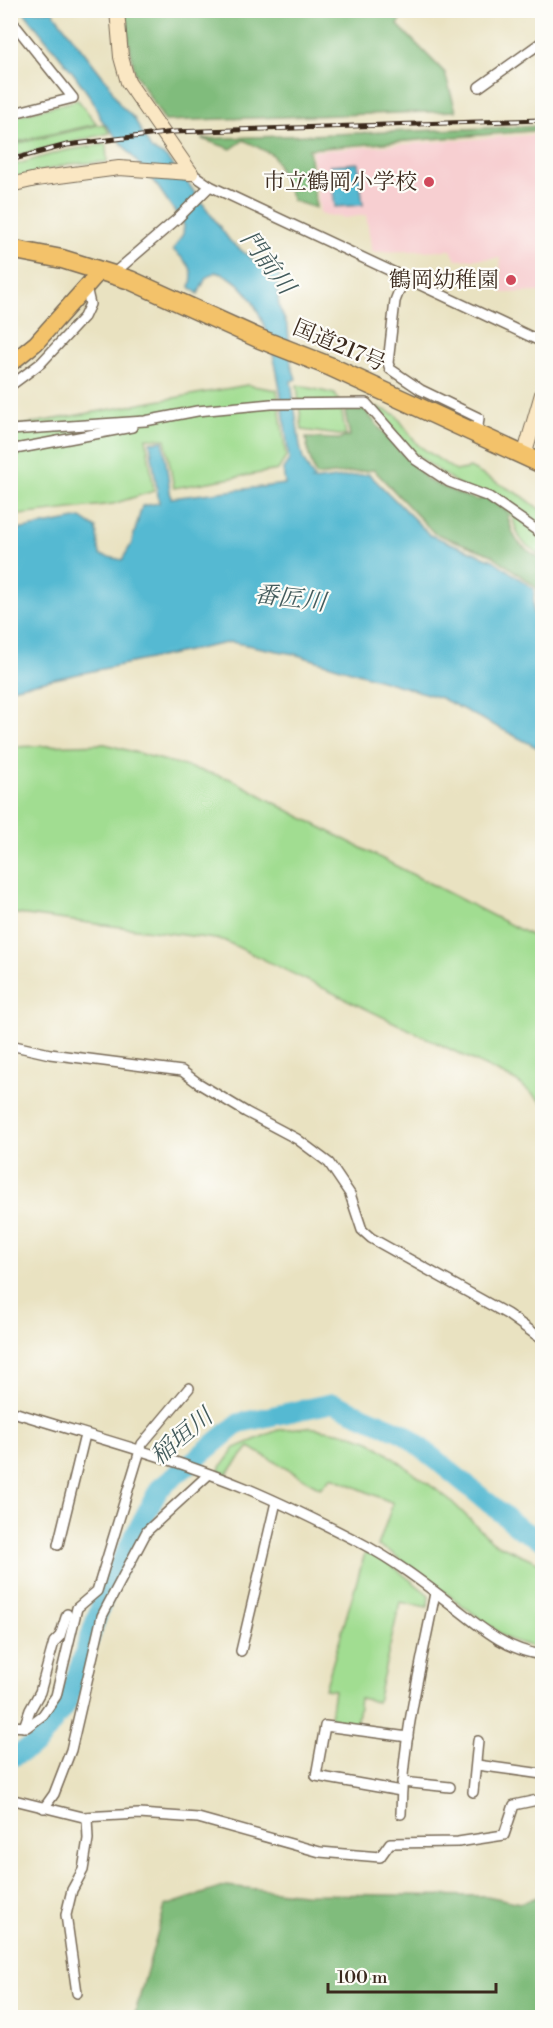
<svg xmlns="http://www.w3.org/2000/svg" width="553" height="2028" font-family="'Libre Bodoni','Noto Serif JP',serif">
	<rect width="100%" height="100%" fill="#fdfcf7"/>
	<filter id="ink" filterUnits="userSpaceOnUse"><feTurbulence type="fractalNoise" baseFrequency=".0167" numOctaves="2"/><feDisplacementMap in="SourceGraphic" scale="12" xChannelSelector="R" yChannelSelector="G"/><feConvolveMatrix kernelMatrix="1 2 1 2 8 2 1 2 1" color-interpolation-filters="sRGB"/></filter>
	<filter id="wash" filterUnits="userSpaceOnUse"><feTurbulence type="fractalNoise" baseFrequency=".008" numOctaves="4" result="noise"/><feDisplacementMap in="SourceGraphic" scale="24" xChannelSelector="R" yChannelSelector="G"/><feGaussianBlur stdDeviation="1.35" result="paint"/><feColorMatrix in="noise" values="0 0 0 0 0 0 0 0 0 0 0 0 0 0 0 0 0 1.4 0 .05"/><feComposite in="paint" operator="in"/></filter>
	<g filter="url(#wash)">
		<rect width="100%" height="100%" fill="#e9e2c1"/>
		<path fill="#f7cfd1" d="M542,134V292L502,293L500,258L456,260L451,250L372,252L366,215L345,218L320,214L312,151Z"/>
		<g fill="#a1dd91" stroke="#6e8458" stroke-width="1.5">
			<path d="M78,100L97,124L11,143V117Z"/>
			<path d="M103,124L110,133L11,157V146L19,143Z"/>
			<path d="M106,144L107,162L68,164L11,180V166L63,151Z"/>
			<path d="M247,385L277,390L286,457L278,470L174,488L165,439L146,438L154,491L113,504L11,516V427Z"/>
			<path d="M297,385L335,394L341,407L346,436L302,430Z"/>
			<path d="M375,406L396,415L418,445L456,471L470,468L522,496L542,511V556C523,544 517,540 513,517L461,486L412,452Z"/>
			<path d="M105,744L231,779L297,815L542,941V1102L516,1081L223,940L11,913V747Z"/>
			<path d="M308,1427L349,1434L370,1441L449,1499L493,1542L542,1564V1650L508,1639L389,1551L378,1546L393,1503L332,1477L320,1488L249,1447L227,1474L218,1471L235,1448L278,1430Z"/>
			<path d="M365,1553L380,1556L429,1595L428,1607L400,1602L377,1702L360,1698L356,1728L329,1724L334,1690L325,1689Z"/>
		</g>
		<g fill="#80bc7b" stroke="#5e734c" stroke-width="1.5">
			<path d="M123,11H403L398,25L445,73L456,111L165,121L135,73Z"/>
			<path d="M542,126V130L309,149L316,208L293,201L273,155L244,140L231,149L202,139Z"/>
			<path d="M353,407L364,409L390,441L429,481L464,496L478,500L486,498L507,512C513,541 517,545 542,559V619L540,617L537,588L492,555L434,533L374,470L316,476L309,456L306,438L339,439L350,436L345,412Z"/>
			<path d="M226,1886L304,1894L487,1896L520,1903L542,1895V2017H134L165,1906Z"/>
		</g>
		<g fill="#54b9d2" stroke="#487278" stroke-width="1.5">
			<path d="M23,11H52L108,83L120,105L134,118L151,149L166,157L190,186L230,241L258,264L280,274L277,287L279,307L288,327L291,364L296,379L291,381L300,446L303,459L314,479L311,481L369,474L430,535L493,560L534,589L533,613L542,623V750L441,698L294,654L231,642L11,688V531L81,518L96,528L100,555L122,560L131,545L142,506L159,503L150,442L163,441L171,498L285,484L283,469L289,460C283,411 275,283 215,272L206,278L198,294L190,287C196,268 187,262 173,250L183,234L184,225L158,187L101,119L91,98L74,74Z"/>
			<path d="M358,163L363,205L335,207L330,165Z"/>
		</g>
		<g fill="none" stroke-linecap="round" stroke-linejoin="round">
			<path stroke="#54b9d2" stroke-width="20" d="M10,1758L37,1744L67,1703L107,1588L159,1489L239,1423L333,1403L403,1433L522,1530L542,1540"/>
		</g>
	</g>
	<g filter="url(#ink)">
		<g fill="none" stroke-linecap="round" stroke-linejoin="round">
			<defs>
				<g id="street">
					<path d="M10,19L73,98L10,114"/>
					<path d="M479,87L542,42"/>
					<path d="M191,173L210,186L542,342"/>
					<path d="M113,274L177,219L210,186"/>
					<path d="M404,278L395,301L388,363L390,369L421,390L479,418L477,435"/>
					<path d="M10,386L41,363L84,317L90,304L86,287"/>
					<path d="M10,430L145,421L197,411L271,404L366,403L416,460L449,482L489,497L542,534"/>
					<path d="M10,450L132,427"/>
					<path d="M10,1045L50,1054L182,1071L198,1083L246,1112L297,1139L329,1163L350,1194L362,1230L371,1238L507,1314L542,1339"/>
					<path d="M10,1411C89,1436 172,1457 248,1489C286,1505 322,1523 359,1542C394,1560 425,1584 456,1608C484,1630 507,1650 542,1655"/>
					<path d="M58,1545L85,1435"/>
					<path d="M241,1651L276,1502"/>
					<path d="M10,1726L27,1727L43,1715L56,1696L77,1608L97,1591L142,1444L189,1388"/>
					<path d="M24,1727L30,1710L40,1692L54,1642L60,1636L67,1614"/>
					<path d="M477,1765L542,1774"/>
					<path d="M402,1782L450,1787"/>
					<path d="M401,1791L316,1776L325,1726L408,1737"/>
					<path d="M473,1792L478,1741"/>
					<path d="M10,1799L83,1817L139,1814L198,1818L320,1852L380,1857L390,1843L458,1842L504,1835L514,1805L542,1799"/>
					<path d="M44,1808L54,1794L71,1750L102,1616L147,1531L208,1475"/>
					<path d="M401,1814C402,1740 421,1666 435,1593"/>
					<path d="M77,1993L66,1915L72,1890L83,1870L88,1839L87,1817"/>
				</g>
				<g id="secondary">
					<path d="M117,10L121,57L128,82L191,173"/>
					<path d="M10,185L36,179L119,168L191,173"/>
					<path d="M524,456L542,394"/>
				</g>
				<path id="primary" d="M10,364L36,343L101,270"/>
				<path id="highway" d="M10,249L62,259L130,280L260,339L329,366L542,464"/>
			</defs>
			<use href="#street" stroke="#786a57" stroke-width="12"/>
			<use href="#secondary" stroke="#786a57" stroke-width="16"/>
			<use href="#primary" stroke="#786a57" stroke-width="18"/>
			<use href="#highway" stroke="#786a57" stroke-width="21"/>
			<use href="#street" stroke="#fff" stroke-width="9"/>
			<use href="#secondary" stroke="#fae7c3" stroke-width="14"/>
			<use href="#primary" stroke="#f3c26a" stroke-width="15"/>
			<use href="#highway" stroke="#f3c26a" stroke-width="18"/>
			<defs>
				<path id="rail" d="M10,160L67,145L174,132L542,120"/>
			</defs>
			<use href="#rail" stroke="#3b2a1e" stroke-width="5"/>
			<use href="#rail" stroke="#fdfcf7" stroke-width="3" stroke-dasharray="9" stroke-linecap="butt"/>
		</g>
	</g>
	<g fill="#d1495b" stroke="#fdfcf7" stroke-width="2">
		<circle cx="429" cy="182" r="6"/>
		<circle cx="511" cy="280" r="6"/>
	</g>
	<g text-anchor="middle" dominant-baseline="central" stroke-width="4.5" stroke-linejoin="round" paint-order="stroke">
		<g font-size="22" fill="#3b2a1e" stroke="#fdfcf7" text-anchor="end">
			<text x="417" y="182">市立鶴岡小学校</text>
			<text x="499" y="280">鶴岡幼稚園</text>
		</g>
		<g font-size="22" fill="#3b2a1e" stroke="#fdfcf7">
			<text transform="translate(339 346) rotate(23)">国道217号</text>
		</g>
		<g font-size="24" font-style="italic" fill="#445c5d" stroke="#fdfcf7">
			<text transform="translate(267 263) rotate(53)">門前川</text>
			<text transform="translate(290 599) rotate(7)">番匠川</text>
			<text transform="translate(182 1437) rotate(-40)">稲垣川</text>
		</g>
	</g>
	<rect width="553" height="2028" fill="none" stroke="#fdfcf7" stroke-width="36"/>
	<path d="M328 1983v9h168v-9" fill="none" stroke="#3b2a1e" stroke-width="3"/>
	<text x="337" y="1983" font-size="18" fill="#3b2a1e" stroke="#fdfcf7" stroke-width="4.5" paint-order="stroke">100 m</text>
</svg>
